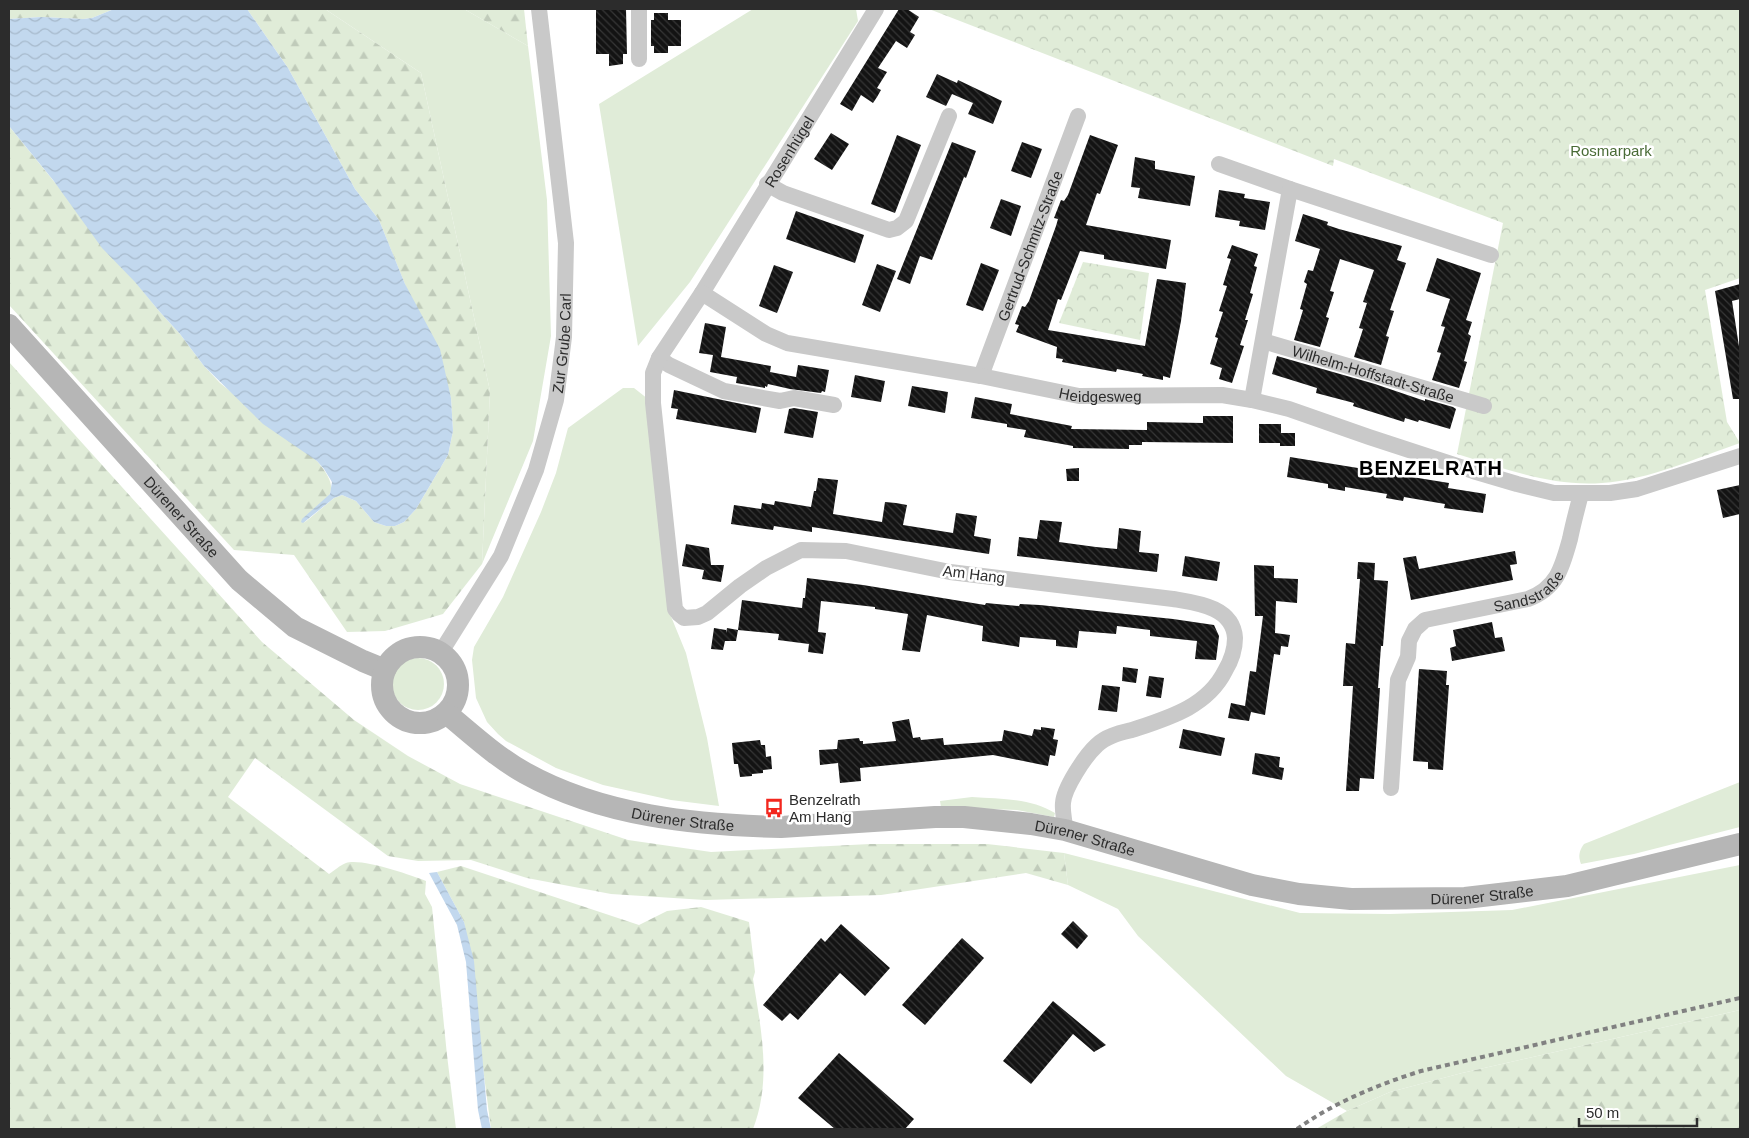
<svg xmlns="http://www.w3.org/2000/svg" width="1749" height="1138" font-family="Arial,sans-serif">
	<defs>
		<pattern id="forest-firs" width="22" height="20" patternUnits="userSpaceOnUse" patternTransform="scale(1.25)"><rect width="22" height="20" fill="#e0ecd8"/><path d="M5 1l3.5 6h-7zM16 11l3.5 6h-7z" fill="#c0cbba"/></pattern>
		<pattern id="park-crowns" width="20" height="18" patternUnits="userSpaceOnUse" patternTransform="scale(1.25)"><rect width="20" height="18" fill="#e0ecd8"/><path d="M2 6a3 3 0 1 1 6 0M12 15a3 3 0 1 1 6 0" fill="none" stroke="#c0cbba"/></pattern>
		<pattern id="water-waves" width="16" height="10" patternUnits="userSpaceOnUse" patternTransform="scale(1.25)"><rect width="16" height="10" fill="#c2d8ee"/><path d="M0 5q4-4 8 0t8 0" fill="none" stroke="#a7bacc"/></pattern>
		<pattern id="building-back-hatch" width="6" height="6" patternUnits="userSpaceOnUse" patternTransform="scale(1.25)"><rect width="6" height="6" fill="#131313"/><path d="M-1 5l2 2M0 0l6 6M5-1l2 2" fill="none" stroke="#363636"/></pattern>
	</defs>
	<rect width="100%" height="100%" fill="#fff"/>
	<g fill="#e0ecd8">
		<path d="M325,9H464L528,46L547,200L551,336L533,441L482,564L490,391L421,73Z"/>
		<path d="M753,9H856L858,21L690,282L638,346L599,104Z"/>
		<path d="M623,388H634L648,399L670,614L686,653L707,738L719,806L671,800L603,785L556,768L506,741L498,734L487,722L476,698L472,660L474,647L503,597L541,512L556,473L568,428Z"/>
		<circle cx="418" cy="684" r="26"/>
		<path d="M1740,782V827L1634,854L1581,864C1578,856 1579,851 1584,844Z"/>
		<path d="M972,797C1000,799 1030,798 1055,813L1054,817L1017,810L941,807L940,801Z"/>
		<path d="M1064,853L1300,913L1390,914L1512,910L1740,865V1010L1462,1073L1390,1092L1347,1111L1286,1076L1138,936L1118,909L1068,885Z"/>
	</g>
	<g fill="url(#forest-firs)">
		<path d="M9,9H114L92,18L83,19L41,17L9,19Z"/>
		<path d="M247,9H325L421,73L490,391L482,564L443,614L385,631L347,632L294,555L234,550L9,305V126L159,311L180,334L204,366L220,383L317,461C344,493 328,497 304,523L334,498L342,495L356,501L374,522L386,526H395L404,522L416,509L448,455L453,431L451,398L379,220L355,189L288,68Z"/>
		<path d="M464,9H524L528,46Z"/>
		<path d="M9,362L262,642L354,720L408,756L460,784L628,840L711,852L870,844H987L1064,853L1068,885L1026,873L881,895L705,900L611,894L527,878L471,860L418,861L388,856L255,758L228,797L329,874C334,871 340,865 346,863C362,858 410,875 426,881L425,894L432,907L447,1055L456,1129H9Z"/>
		<path d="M461,866L639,925L667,911L701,907L749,922L755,972L753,979C761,1029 772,1080 753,1129H491L464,922L437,872Z"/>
		<path d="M1740,1010V1129H1316L1347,1111L1390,1092L1462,1073Z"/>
	</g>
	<g fill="url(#park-crowns)">
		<path d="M929,9H1740V278L1705,290L1727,422L1740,443C1696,458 1649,480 1602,483C1552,487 1503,468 1457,454L1503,223L1334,159L1333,166Z"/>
		<path d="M1083,262L1149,273L1140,340L1059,323Z"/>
	</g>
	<g fill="url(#water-waves)">
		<path d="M114,9H247L288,68L355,189L379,220L405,284L440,349L451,398L453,431L448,455L416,509L404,522L395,526H386L374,522L356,501L342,495L334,498L303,523L301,522L302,519L330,494L332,482L324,469L317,461L263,424L204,366L180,334L159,311L135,282L102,248L53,180L9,126V19L41,17L83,19L92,18Z"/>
		<path d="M437,872L464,922L474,961L487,1110L491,1129H482L478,1110L466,962L457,925L429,873Z"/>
	</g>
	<g fill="url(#building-back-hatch)">
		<path d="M596,9H626L627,54H623V64L609,66V54H596Z"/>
		<path d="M899,9H907L919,17L910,32L915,35L907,48L896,41L878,68L887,72L877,88L881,90L877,97L873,103L861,95L852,111L840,104Z"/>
		<path d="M654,13H668V20H681V46H668V53H654V46H651V20H654Z"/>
		<path d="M937,74L957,83L958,80L1002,101L993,124L968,114L973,103L952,94L946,106L926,97Z"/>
		<path d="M831,133L849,144L832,170L814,159Z"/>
		<path d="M897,135L921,145L895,213L871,204Z"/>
		<path d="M1090,135L1118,145L1100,194L1097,193L1086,225L1171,240L1166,269L1104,259V255L1080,251L1061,300L1058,299L1048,330L1145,346L1157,279L1186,283L1181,321L1170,378L1163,376V380L1142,376L1143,374L1117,369L1116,372L1062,362L1063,359L1056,358L1057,347L1016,332L1019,325L1015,324L1022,306L1025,307L1029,301L1056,226L1058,219L1054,218L1061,200L1064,201L1068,195Z"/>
		<path d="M952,142L976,151L966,178L964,177L932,260L920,256L910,284L897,279Z"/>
		<path d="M1022,142L1042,149L1031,178L1011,171Z"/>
		<path d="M1135,157L1155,161V169L1195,176L1190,206L1138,198L1140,188L1131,187Z"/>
		<path d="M1219,190L1245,194L1244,198L1270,202L1265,230L1239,226L1240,221L1215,217Z"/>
		<path d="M1001,199L1021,206L1011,236L990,228Z"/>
		<path d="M796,211L864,235L855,263L786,239Z"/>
		<path d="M1303,214L1328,222L1327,225L1339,229L1402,246L1397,260L1406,263L1390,310L1394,311L1386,336L1389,337L1381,365L1354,357L1363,329L1359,328L1367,303L1363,302L1374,270L1340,259L1330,291L1334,292L1326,317L1329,318L1320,347L1294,340L1303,310L1300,309L1307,284L1304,282L1308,270L1313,271L1320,249L1295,241Z"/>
		<path d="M1232,245L1258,254L1254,266L1257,267L1250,293L1253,294L1245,320H1248L1240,345L1244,346L1232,383L1219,379L1222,368L1210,364L1218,338L1215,337L1223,312L1219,311L1227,286L1223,285L1231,259L1227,258Z"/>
		<path d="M1437,258L1481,273L1466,320L1472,322L1468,334L1471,336L1464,361L1467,362L1459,388L1432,380L1441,353L1437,352L1445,327L1441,326L1450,299L1426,291Z"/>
		<path d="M981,263L999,270L983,311L966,305Z"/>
		<path d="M877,264L896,271L880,312L862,305Z"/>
		<path d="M774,265L793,272L777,313L759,306Z"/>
		<path d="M1740,284V299L1732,301L1740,353V399H1733L1715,291Z"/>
		<path d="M705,323L726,327L721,357L771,366L770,372L796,377L798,365L829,370L825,392L822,391L821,393L790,389L768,384L767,387L765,386V388L736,383L737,377L710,372L713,355L699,353Z"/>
		<path d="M1277,356L1375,384L1425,401V399L1453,407L1456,409L1450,429L1419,420L1418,422L1405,418L1404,422L1353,406L1354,403L1316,393L1317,388L1272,374Z"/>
		<path d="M855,375L885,381L881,402L851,397Z"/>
		<path d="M912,386L948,392L945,413L908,406Z"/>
		<path d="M674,390L761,408L756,433L676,419L678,409L671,408Z"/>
		<path d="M975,397L1012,404L1010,414L1072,426L1071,429L1147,430V422L1203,423V416H1233V443L1142,442V445H1129V449L1073,448V446L1024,437L1026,430L1007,427V424L971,418Z"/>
		<path d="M794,408L818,412L813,438L784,433L789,409Z"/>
		<path d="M1259,424H1281V433H1295V446H1280V443H1259Z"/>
		<path d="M1290,457L1358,468V470L1381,474V472L1449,483L1448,488L1486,494L1483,513L1444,508L1445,504L1404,497L1403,501L1386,498L1387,494L1345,487V491L1328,488V484L1287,477Z"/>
		<path d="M1079,468V481H1067L1066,469Z"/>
		<path d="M818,478L838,480L833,514L882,522L885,502L896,503L907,505L903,525L953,533L956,513L977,516L974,536L991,539L989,554L812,527V532L774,526L773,530L731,524L734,505L761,509L762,503L774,505L775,501L811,507L814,491H816Z"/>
		<path d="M1740,485V514L1723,518L1717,490Z"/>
		<path d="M1040,520L1062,522L1059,542L1096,547L1117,549L1119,528L1141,531L1139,552L1159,554L1157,572L1017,556L1019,537L1037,539Z"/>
		<path d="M686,544L709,548L711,565H724L721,582L702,579L704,570L682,566Z"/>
		<path d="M1515,551L1517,564L1510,565L1513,580L1411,600L1403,558L1416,556L1419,569Z"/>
		<path d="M1185,556L1220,562L1217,581L1182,576Z"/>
		<path d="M1358,562L1375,563L1374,580L1388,581L1383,646H1381L1378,688H1380L1374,779L1360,778L1359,791H1346L1353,686H1343L1346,643L1355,644L1360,579H1357Z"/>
		<path d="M1254,565L1274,566V578L1298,579L1297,603L1276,601L1275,633L1290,635L1288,647L1281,646L1280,655L1274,654L1265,715L1251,712L1249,721L1228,718L1231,703L1245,706L1250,671L1256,672L1263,616H1255Z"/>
		<path d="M807,578L863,585L985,605L986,603L1019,606L1020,604L1040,605L1173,619L1214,625L1219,636L1216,660L1195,659L1197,641L1150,636V630L1117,626L1116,634L1079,631L1077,648L1056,646V640L1020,637L1019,647L982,641L983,626L927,615L920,652L902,650L908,614L875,609V607L821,601L818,632L826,633L823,654L808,652L809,644L778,640L779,634L738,630L742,600L802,608L803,598H805Z"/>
		<path d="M1492,622L1495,638L1502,637L1505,651L1452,661L1450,648L1456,646L1453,630Z"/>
		<path d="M714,628L726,630V633L727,628L738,630L736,641H725L723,650L711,649Z"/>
		<path d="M1123,667L1138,669L1136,683L1122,681Z"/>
		<path d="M1419,669L1447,671L1446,685H1449L1443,770L1428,769V762L1413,761Z"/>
		<path d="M1149,676L1164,678L1161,698L1146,696Z"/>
		<path d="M1102,685L1120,687L1117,712L1098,710Z"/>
		<path d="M909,719L913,738L920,737L921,740L943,738L944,745L1002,741L1004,730L1032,736L1034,729L1041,730V727L1055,729L1053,739L1058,740L1055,756L1050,755L1048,766L993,755L860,768L861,781L840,783L838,763L820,765L819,750L837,749L838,740L859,738L860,741H863V744L896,741L892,722Z"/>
		<path d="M1183,729L1225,738L1221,756L1179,748Z"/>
		<path d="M760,740L761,745H765L766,757L771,756L772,769L763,770V773L752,774V776L740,777L738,764H734L732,743Z"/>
		<path d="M1255,753L1280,757L1279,767L1284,768L1282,780L1252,774Z"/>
		<path d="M1073,921L1088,936L1077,949L1061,934Z"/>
		<path d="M841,924L890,968L865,996L840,973L798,1020L790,1013L782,1021L763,1005L821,938L825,942Z"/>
		<path d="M962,938L984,958L925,1025L902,1005Z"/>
		<path d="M1053,1001L1106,1045L1094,1052L1073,1034L1031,1084L1003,1061Z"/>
		<path d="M839,1053L914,1119L905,1129H835L798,1098Z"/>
	</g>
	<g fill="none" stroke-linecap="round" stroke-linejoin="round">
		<g stroke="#c9c9c9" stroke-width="16">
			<path d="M639,9V59"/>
			<path d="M1219,164L1290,189"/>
			<path d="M767,184L783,193L889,230L897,228L906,221L949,116"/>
			<path id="s1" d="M702,293L876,9"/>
			<path id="s2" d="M1263,341L1484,406"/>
			<path d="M659,358L669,365L724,391L780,401L794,398L834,405"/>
			<path id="s3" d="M981,376L1078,116"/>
			<path d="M1252,400L1290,189L1491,255"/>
			<path id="s4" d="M441,652L501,556L536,470L556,400L564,337L566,243L539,9"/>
			<path id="s5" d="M1391,788L1398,680L1408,657L1409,641L1415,629L1425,620L1528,599C1557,588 1562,568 1570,539C1573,524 1577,509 1581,494"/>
			<path id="s6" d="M1065,830C1065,821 1062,812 1063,803C1064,788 1085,756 1097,745C1106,736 1120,733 1132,730C1168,718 1207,707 1225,671C1231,661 1235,649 1235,638C1233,607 1197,603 1173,599L950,572L846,551L801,550L766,568L740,586L707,613L698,617L684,618L679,614L675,609L653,403V373L659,358L702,293L766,334L787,343L981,376L1079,396L1222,395L1252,400L1289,409L1369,437L1473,471L1517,484L1554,493H1610L1637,489L1740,456"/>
		</g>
		<g stroke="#b6b6b6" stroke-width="22">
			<path id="s7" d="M9,325L239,580L295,627L363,661L385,670"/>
			<circle cx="420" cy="685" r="38"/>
			<path id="s8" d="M446,713C472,734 496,757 525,773C602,816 696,825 781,827L935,817H964L1031,824L1065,830L1252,885L1299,894L1351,899L1465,898L1567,886L1740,844"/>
		</g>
		<path stroke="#818181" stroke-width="4" stroke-dasharray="5 4" stroke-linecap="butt" d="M1297,1129C1335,1102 1377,1085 1421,1071L1740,998"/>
	</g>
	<defs>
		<symbol id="bus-bare" viewBox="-9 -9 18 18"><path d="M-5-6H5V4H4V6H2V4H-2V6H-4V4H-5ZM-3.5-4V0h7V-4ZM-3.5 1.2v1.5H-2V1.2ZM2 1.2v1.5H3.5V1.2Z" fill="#f3271e" stroke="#fff" stroke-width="2.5" paint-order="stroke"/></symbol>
	</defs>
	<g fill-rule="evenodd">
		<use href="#bus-bare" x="760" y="794" width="28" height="28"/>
	</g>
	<g text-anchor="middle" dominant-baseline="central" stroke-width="5" stroke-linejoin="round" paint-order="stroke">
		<g font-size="15" fill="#496b36" stroke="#fff">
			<text x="1611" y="150">Rosmarpark</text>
		</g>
		<g font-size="15" fill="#2c2c2c" stroke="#fff">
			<text stroke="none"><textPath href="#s1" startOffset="166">Rosenhügel</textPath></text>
			<text stroke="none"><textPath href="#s3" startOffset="139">Gertrud-Schmitz-Straße</textPath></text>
			<text stroke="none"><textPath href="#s4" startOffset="336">Zur Grube Carl</textPath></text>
			<text stroke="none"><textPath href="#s2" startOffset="115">Wilhelm-Hoffstadt-Straße</textPath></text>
			<text stroke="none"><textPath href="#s6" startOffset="1636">Heidgesweg</textPath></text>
			<text stroke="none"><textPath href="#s7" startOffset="258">Dürener Straße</textPath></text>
			<text transform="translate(974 574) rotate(7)">Am Hang</text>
			<text stroke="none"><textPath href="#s5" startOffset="285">Sandstraße</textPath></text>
			<text stroke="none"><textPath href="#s8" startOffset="265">Dürener Straße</textPath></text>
			<text stroke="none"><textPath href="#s8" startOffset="670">Dürener Straße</textPath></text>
			<text stroke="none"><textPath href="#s8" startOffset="1075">Dürener Straße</textPath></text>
		</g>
		<g font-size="15" fill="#2c2c2c" stroke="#fff" text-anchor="start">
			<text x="789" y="799">Benzelrath<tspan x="789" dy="17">Am Hang</tspan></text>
		</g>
		<g font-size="20" font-weight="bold" letter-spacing="1" fill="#000" stroke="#fff">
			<text x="1431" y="468">BENZELRATH</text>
		</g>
	</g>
	<rect width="1749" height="1138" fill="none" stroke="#2c2c2c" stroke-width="20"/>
	<path d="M1579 1118v8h118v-8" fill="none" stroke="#2c2c2c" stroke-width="2.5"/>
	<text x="1586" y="1118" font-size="15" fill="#2c2c2c" stroke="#ffffff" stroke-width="4" paint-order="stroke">50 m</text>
</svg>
